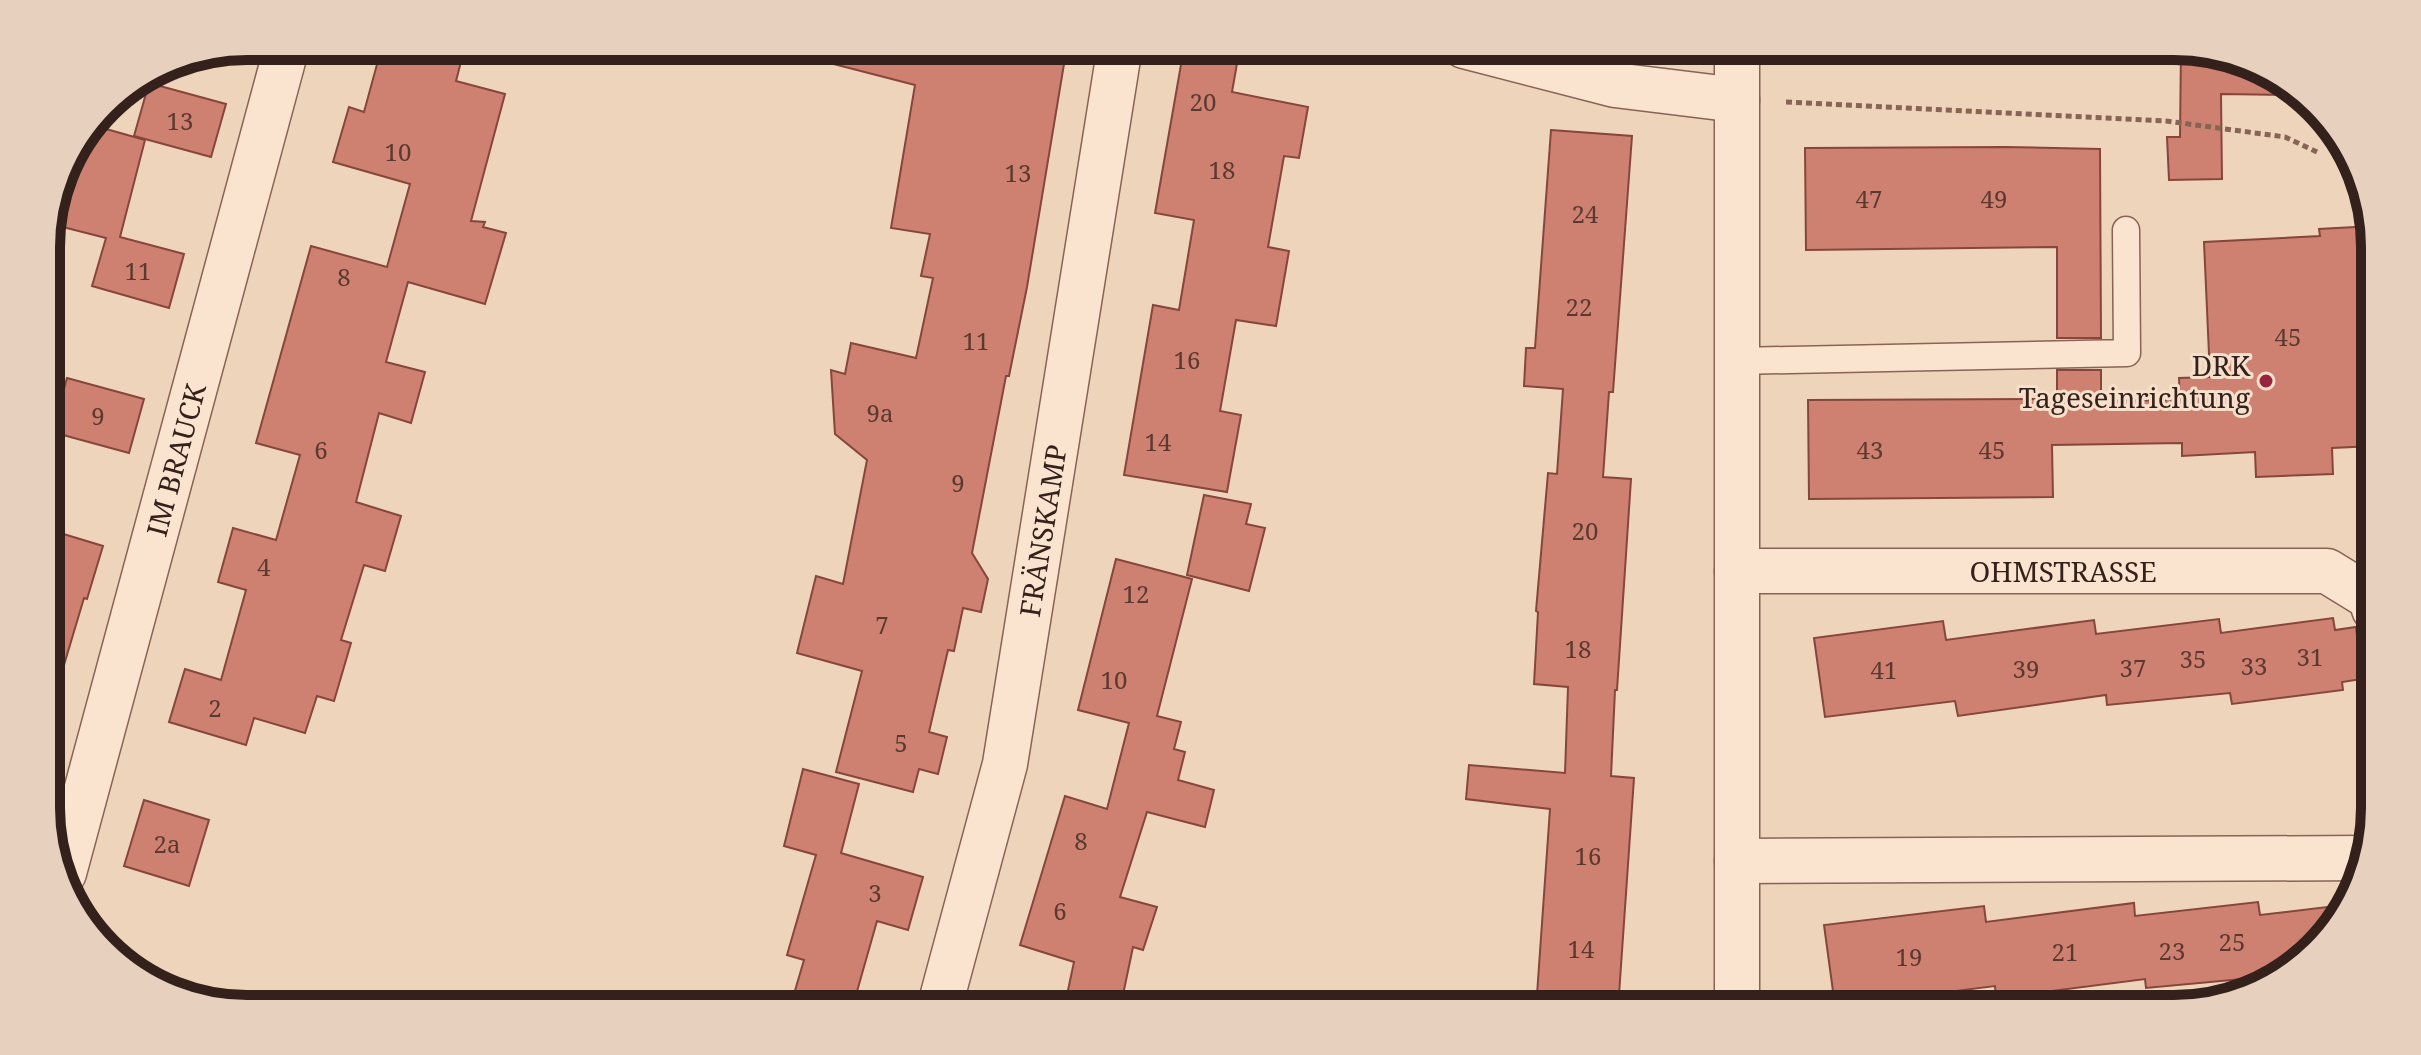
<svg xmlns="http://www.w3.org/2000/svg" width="2421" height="1055" font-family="'Noto Serif',serif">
	<rect width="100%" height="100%" fill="#efd4bc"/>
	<g fill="#ce8171" stroke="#86463b" stroke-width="2">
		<path d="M382,46H465L456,81L505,94L471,221L485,222L483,227L506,233L485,304L408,282L386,362L425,372L411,423L379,413L356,502L401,516L385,571L364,565L341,640L351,643L334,701L317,696L305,733L254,718L246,745L169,722L185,669L221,680L246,590L218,582L233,528L276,540L300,455L256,443L311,246L387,267L410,184L333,162L349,107L364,112Z"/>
		<path d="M820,46H1067L1027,287L1009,376H1006L972,553L988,579L981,612L963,608L954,651L948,650L929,732L947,737L938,774L919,769L913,792L836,772L862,671L797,653L816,576L843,584L867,460L835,434L831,370L845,374L851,343L916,358L933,278L921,276L930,234L891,228L915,85L818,60Z"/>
		<path d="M1202,46L1239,52L1232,92L1308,107L1299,158L1284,156L1268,247L1289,251L1276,326L1236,320L1220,411L1241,415L1227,492L1124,475L1153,305L1179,310L1194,220L1155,213L1182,59L1199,62Z"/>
		<path d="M2181,47L2250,61L2295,95L2221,94L2222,179L2169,180L2167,137H2180Z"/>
		<path d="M149,83L226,104L211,157L134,136Z"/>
		<path d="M92,125L145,140L120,237L184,254L169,308L92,286L106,238L51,224L69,156Z"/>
		<path d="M1551,130L1632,136L1613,392H1609L1603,477L1631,479L1617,690H1615L1611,776L1634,778L1618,1009H1536L1550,809L1466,799L1469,765L1565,773L1568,687L1534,684L1538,612L1536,611L1548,473L1557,474L1563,389L1524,386L1526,348H1535Z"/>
		<path d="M2005,147L2100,149L2101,338H2057V247L1806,250L1805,148Z"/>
		<path d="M2373,226L2374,446L2332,448L2333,474L2256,477L2255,452L2182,456V443L2052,445L2053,497L1809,499L1808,400L2057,399V370H2101V401L2180,400L2179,378L2210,377L2204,242L2320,236L2319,229Z"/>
		<path d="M67,378L144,399L129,453L52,432Z"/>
		<path d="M1204,495L1251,504L1246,524L1265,528L1249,591L1187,575Z"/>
		<path d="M47,529L103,546L87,599L84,598L58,685L47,683Z"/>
		<path d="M1116,559L1192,579L1157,716L1181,722L1174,749L1185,752L1178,780L1214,790L1205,827L1147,812L1120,897L1157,907L1143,950L1133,947L1120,1009H1064L1074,962L1020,945L1065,796L1107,809L1129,723L1078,710Z"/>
		<path d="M2333,618L2335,630L2356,627L2362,679L2342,682L2343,690L2232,704L2230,693L2107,705L2106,695L1958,716L1955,701L1825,717L1814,638L1943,621L1946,640L2094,620L2096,634L2219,619L2221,633Z"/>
		<path d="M803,769L859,784L841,853L923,877L908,930L877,921L852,1009L794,994L804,960L787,955L816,855L784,846Z"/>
		<path d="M144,800L209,820L189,886L124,866Z"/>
		<path d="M2258,902L2260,915L2344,905L2296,968L2275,976L2146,988L2145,979L1996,998L1995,986L1835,1006L1824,925L1984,906L1986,922L2134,903L2135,916Z"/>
	</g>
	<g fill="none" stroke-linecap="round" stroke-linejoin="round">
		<defs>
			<path id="lane" d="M1737,361L2127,353L2126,230"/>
			<g id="street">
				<path d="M1464,46L1615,85L1737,100"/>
				<path d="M1737,46V1009"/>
				<path id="s1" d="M1737,571H2327L2371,598L2374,609"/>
				<path d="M1737,861L2365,858"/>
				<path id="s2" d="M64,873L287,46"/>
				<path id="s3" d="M939,1009L1005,764L1120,46"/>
			</g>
		</defs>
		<use href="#lane" stroke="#876455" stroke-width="29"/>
		<use href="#street" stroke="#876455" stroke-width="47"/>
		<path stroke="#876455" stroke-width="5" stroke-dasharray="6 4" stroke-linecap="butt" d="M1786,102L2166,121L2285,137L2317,152"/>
		<use href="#lane" stroke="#fae3cf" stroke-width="26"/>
		<use href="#street" stroke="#fae3cf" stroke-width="44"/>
	</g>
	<circle fill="#972441" stroke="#f6e0cc" stroke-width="3" cx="2266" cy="381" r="8"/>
	<g text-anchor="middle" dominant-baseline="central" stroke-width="6" stroke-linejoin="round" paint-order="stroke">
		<g font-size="24" fill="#5b3930">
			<text x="1203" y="101">20</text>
			<text x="180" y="120">13</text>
			<text x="398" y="151">10</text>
			<text x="1222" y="169">18</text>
			<text x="1018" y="172">13</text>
			<text x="1869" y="198">47</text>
			<text x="1994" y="198">49</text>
			<text x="1585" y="213">24</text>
			<text x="138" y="270">11</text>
			<text x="344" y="276">8</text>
			<text x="1579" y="306">22</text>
			<text x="2288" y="336">45</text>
			<text x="976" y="340">11</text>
			<text x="1187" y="359">16</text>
			<text x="880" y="412">9a</text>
			<text x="98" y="415">9</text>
			<text x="1158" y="441">14</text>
			<text x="321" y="449">6</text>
			<text x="1870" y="449">43</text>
			<text x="1992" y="449">45</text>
			<text x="958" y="482">9</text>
			<text x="1585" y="530">20</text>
			<text x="264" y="566">4</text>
			<text x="1136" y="593">12</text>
			<text x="882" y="624">7</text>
			<text x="1578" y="648">18</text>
			<text x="2310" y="656">31</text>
			<text x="2193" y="658">35</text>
			<text x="2254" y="665">33</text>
			<text x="2133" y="667">37</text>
			<text x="2026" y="668">39</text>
			<text x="1884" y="669">41</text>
			<text x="1114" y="679">10</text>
			<text x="215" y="707">2</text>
			<text x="901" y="742">5</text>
			<text x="1081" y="840">8</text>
			<text x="167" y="843">2a</text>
			<text x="1588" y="855">16</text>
			<text x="875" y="892">3</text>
			<text x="1060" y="910">6</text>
			<text x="2232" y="941">25</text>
			<text x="1581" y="948">14</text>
			<text x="2172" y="950">23</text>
			<text x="2065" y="951">21</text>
			<text x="1909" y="956">19</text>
		</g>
		<g font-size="28" fill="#35211b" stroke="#f6e0cc" text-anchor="end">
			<text x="2250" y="365">DRK<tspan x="2250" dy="32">Tageseinrichtung</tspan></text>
		</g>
		<g font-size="28" fill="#35211b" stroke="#f6e0cc">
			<text stroke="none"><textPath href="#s2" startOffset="428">IM BRAUCK</textPath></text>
			<text stroke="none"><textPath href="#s3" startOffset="490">FRÄNSKAMP</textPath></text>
			<text stroke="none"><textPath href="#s1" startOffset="326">OHMSTRASSE</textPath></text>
		</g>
	</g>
	<path d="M0 0H2421V1055H0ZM247 60H2174A187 187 0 0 1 2361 247V808A187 187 0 0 1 2174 995H247A187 187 0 0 1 60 808V247A187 187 0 0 1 247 60Z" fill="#e7d1be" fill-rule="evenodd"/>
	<path fill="none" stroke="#35211b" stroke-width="10" d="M247 60H2174A187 187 0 0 1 2361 247V808A187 187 0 0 1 2174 995H247A187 187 0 0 1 60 808V247A187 187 0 0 1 247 60Z"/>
</svg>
